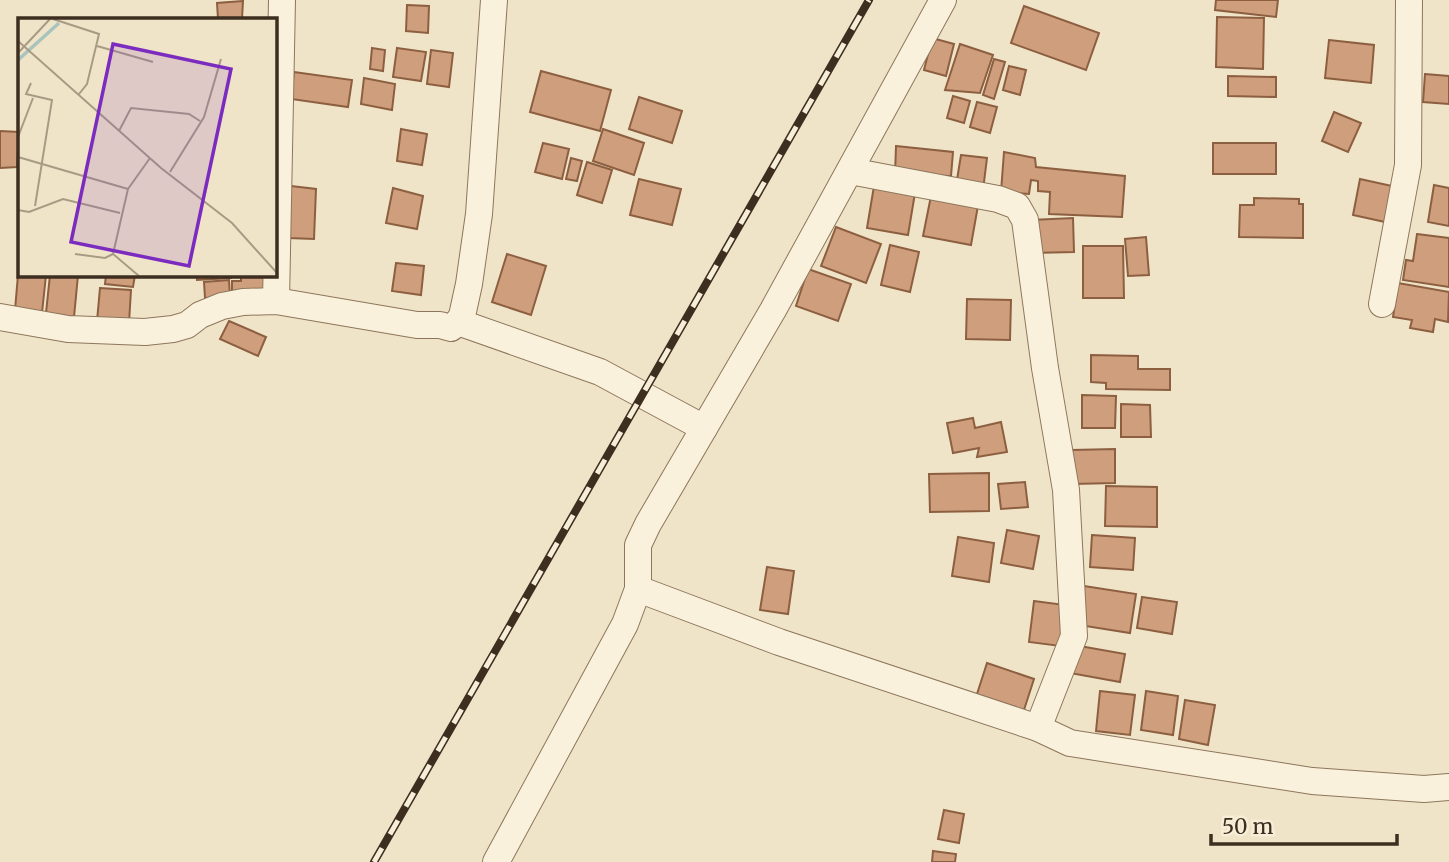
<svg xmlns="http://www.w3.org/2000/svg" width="1449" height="862" font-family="Merriweather,serif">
	<rect width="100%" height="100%" fill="#f0e4c8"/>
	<g fill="#cf9f7d" stroke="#8d5f41" stroke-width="2">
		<path d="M1216,0H1278L1276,17L1215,10Z"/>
		<path d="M243,1L242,19H218L217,3Z"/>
		<path d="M407,5L429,6L428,33L406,31Z"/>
		<path d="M1024,6L1099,33L1086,70L1011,43Z"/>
		<path d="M1217,17L1264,18L1263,69L1216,67Z"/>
		<path d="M932,38L954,44L946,76L924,70Z"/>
		<path d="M1329,40L1374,45L1371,83L1325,78Z"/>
		<path d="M960,44L993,55L980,93L945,90Z"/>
		<path d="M372,48L385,50L383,71L370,69Z"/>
		<path d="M397,48L426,52L421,81L393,77Z"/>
		<path d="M431,50L453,53L449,87L427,84Z"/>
		<path d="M994,59L1005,62L994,99L983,95Z"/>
		<path d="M1009,66L1026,70L1020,95L1003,90Z"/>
		<path d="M541,71L611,90L600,131L530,112Z"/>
		<path d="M294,72L352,80L348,107L291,99Z"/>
		<path d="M1425,74L1449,76V104L1423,102Z"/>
		<path d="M1228,76L1276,77V97L1228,96Z"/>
		<path d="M364,78L395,84L392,110L361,104Z"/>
		<path d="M953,96L970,101L964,123L947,118Z"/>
		<path d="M639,97L682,111L672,143L629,129Z"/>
		<path d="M977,102L997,107L990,133L970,127Z"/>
		<path d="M1334,112L1361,123L1348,152L1322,141Z"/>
		<path d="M401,129L427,134L422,165L397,161Z"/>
		<path d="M603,129L644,143L634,175L593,161Z"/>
		<path d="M0,131L19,132L17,167L0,168Z"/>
		<path d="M543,143L569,149L562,179L535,172Z"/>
		<rect x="1213" y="143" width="63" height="31"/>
		<path d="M896,146L953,152L951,176L895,175Z"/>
		<path d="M1004,152L1035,158L1036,167L1125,176L1122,217L1049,214L1050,192L1038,191V181L1031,180L1029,194L1001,192Z"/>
		<path d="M961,155L987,158L983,190L956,186Z"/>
		<path d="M571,158L582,161L577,181L566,179Z"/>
		<path d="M587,162L612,170L602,203L577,195Z"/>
		<path d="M639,179L681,189L672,225L630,215Z"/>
		<path d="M1360,179L1392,186L1385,222L1353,215Z"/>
		<path d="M875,180L916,187L908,235L867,228Z"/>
		<path d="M1434,185L1449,188V226L1428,222Z"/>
		<path d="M291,186L316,189L314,239L288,238Z"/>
		<path d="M393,188L423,196L417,229L386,223Z"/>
		<path d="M932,191L979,200L971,245L923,236Z"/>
		<path d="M1254,198L1299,199V204H1303V238L1239,237L1240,205H1254Z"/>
		<path d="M1073,218L1074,252L1032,253L1031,220Z"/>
		<path d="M836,227L881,244L866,283L821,266Z"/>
		<path d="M1417,234L1449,238V287L1403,280L1406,260L1413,261Z"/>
		<path d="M1146,237L1149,275L1128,276L1125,239Z"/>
		<path d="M890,245L919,252L910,292L881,285Z"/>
		<path d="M1083,246H1123L1124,298H1083Z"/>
		<path d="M507,254L546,266L531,315L492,302Z"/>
		<path d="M19,263V275H46L42,313L15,310Z"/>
		<path d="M396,263L424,266L421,295L392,291Z"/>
		<path d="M808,269L851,284L838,321L796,306Z"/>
		<path d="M50,275H78L74,317L46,313Z"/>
		<path d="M106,275H135L133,287L105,284Z"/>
		<path d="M197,275H231V278L197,280Z"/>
		<path d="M241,275H264V295H232V281H241Z"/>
		<path d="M229,280L230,297L205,298L204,282Z"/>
		<path d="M1398,283L1449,292L1448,322L1435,319L1433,332L1410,328L1412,320L1393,317Z"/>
		<path d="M100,288L131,290L129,323L97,321Z"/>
		<path d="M967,299L1011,300L1010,340L966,339Z"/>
		<path d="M229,321L266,337L258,356L220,339Z"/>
		<path d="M1091,355L1138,356V369H1170V390L1106,389V383L1091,382Z"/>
		<path d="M1082,395L1116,396L1115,428H1082Z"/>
		<path d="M1121,404L1150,405L1151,437H1121Z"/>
		<path d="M973,418L975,428L1001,422L1007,452L977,457L979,448L953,453L947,423Z"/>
		<path d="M1115,449V483L1072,484V450Z"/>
		<path d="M989,473V511L930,512L929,474Z"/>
		<path d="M1025,482L1028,507L1001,509L998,484Z"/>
		<path d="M1106,486L1157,487V527L1105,526Z"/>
		<path d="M1007,530L1039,536L1033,569L1001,563Z"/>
		<path d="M1092,535L1135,538L1133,570L1090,567Z"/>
		<path d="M958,537L994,543L989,582L952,576Z"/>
		<path d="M767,567L794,571L788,614L760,610Z"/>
		<path d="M1084,586L1136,594L1130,633L1079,625Z"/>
		<path d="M1142,597L1177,602L1172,634L1137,628Z"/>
		<path d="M1034,601L1065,605L1060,646L1029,642Z"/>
		<path d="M1074,645L1125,654L1120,682L1070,673Z"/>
		<path d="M987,663L1034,679L1023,713L976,697Z"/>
		<path d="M1100,691L1135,695L1130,735L1096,731Z"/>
		<path d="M1146,691L1178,696L1173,735L1141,730Z"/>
		<path d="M1185,700L1215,705L1208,745L1179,739Z"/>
		<path d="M944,810L964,814L959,843L938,839Z"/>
		<path d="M933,851L956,854L955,862H932Z"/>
	</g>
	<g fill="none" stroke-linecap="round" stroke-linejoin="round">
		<defs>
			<g id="minor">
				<path d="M850,171L998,199L1017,206L1025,220L1045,368L1066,490L1074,636L1038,728"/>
				<path d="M276,301L282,0"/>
				<path d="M1382,304L1408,165L1409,0"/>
				<path d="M0,317L68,329L145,332L173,329L187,325L200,315L222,306L243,302L276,301L417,325H440L451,328L458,322L462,316L469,284L479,214L494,0"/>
				<path d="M458,322L600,372L704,428"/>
				<path d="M638,589L779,642L1038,728L1070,743L1312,781L1424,789L1449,787"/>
				<path d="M496,862L625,624L638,589V545L648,524L773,310L943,0"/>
			</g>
		</defs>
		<use href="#minor" stroke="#8d765c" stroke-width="28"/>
		<use href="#minor" stroke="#faf1dc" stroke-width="26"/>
		<defs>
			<path id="rail" d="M374,862L869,0"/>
		</defs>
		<use href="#rail" stroke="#3d2e20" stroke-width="8"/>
		<use href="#rail" stroke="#f7eed8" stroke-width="5" stroke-dasharray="16" stroke-linecap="butt"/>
	</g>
	<g transform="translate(18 18)">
		<rect width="259" height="259" fill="#f0e4c8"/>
		<path fill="none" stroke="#a9c4bc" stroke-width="3.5" d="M0,42L41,5"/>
		<path fill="none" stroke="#a89b85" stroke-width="2" d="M35,1L81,16L69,66L61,76M0,23L143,150L214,205L259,255M79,28L135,44M0,35L32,1M13,65L8,76L34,82L17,188M101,113L113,90L171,96L182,103M0,119L15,80M0,139L110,171L95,236L121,258M152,154L186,99L203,41M110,171L132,140M0,192L11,194L45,181L102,195M57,236L87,240L95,236"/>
		<path fill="#7b2cbf" fill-opacity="0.15" stroke="#7b2cbf" stroke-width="3.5" d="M95,26L213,51L171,248L53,224Z"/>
		<rect width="259" height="259" fill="none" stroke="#3d2e20" stroke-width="3.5"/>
	</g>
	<path d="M1211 834v10h186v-10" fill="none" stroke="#3d2e20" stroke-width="3.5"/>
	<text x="1222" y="834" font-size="21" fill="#3d2e20" stroke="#f7eed8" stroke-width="5" paint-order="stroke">50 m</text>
</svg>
